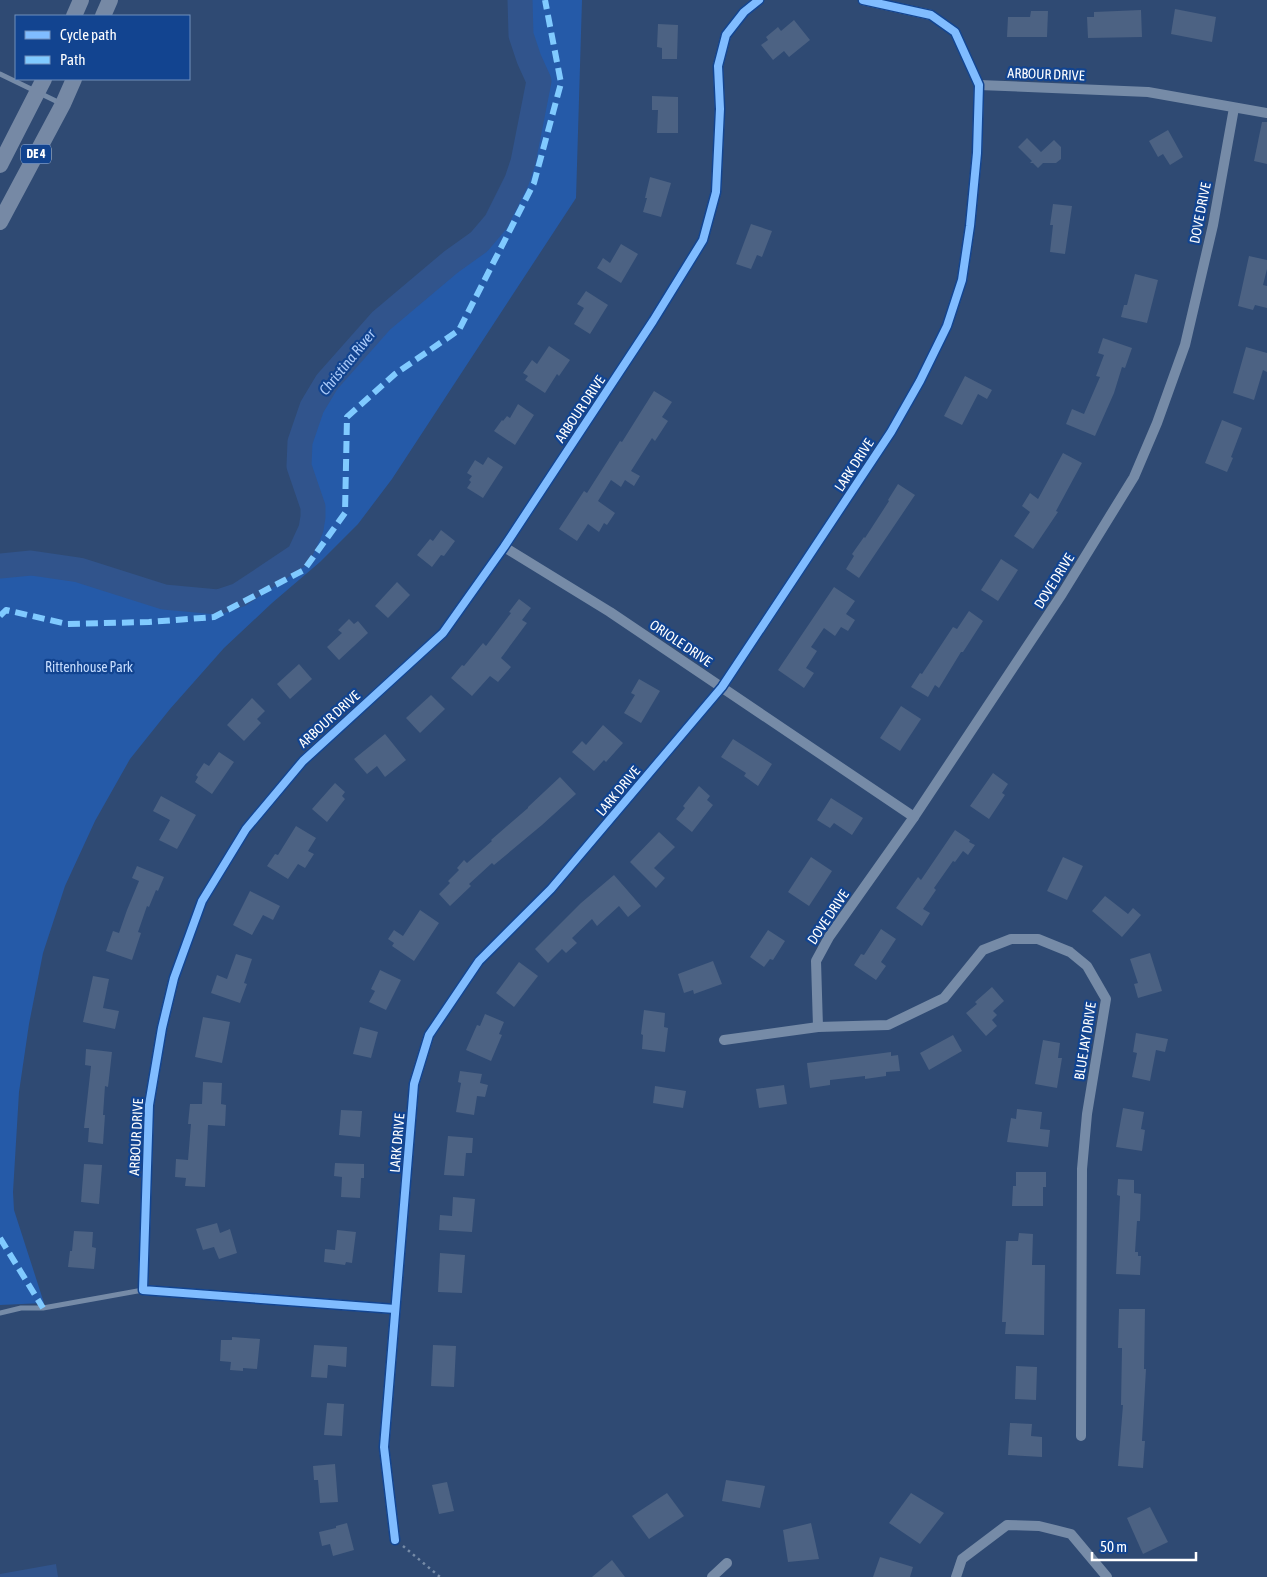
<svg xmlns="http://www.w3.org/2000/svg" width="1267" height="1577" font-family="'Asap Condensed',sans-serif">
	<rect width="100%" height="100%" fill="#2f4a73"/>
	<path fill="#255aa8" d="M520,0H582L576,198L392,479L358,524L320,562L272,603L224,648L170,709L130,759L95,821L65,886L43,953L29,1024L19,1092L13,1192L14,1210L44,1303L0,1305V575L31,563L79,570L164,597L218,602L239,595L299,555L311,529L313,517V507L299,466L300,442L312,407L327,382L381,321L451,262L479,242L496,222L517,180L523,162L539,81L529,59L521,35Z"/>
	<path fill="#31548c" d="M56,1564L58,1577H0V1574Z"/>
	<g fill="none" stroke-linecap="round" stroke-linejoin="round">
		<path stroke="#31548c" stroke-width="25" d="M0,566L31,563L79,570L164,597L218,602L239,595L299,555L311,529L313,517V507L299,466L300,442L312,407L327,382L381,321L451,262L479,242L496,222L517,180L523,162L539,81L529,59L521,35L520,0"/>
	</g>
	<g fill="#4c6283">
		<path d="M1175,9L1216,17L1212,42L1171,34Z"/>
		<path d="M1141,10L1142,37L1088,38L1087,17H1094V12Z"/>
		<path d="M1031,11H1048L1047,37H1007L1008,17H1030Z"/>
		<path d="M794,20L810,40L789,57L784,51L773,60L761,45L768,40L766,37L778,27L781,31Z"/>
		<path d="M658,24L678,25L677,59H662V48L657,47Z"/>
		<path d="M652,96L678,97V133H657L658,110H652Z"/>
		<path d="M1262,122H1267V164L1254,161Z"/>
		<path d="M1168,130L1183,157L1170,165L1163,154L1158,157L1149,141Z"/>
		<path d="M1027,138L1041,152L1054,140L1061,147V159L1056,163H1043L1038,168L1033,163H1030L1032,161L1018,147Z"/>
		<path d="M650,177L671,183L661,217L643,212L647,198H645Z"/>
		<path d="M1053,204L1072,206L1065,254L1050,252L1053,225H1050Z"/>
		<path d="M751,224L772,231L762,257L757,255L751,269L736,264Z"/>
		<path d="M621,244L638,254L621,283L597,268L603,258L610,263Z"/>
		<path d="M1249,256L1267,260V269L1263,285L1267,286V308L1255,305L1253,310L1238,306Z"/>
		<path d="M1135,274L1158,280L1147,323L1121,317L1124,305H1127Z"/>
		<path d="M586,291L608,305L590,334L574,324L584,308L577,304Z"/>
		<path d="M1103,338L1132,348L1125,368L1122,367L1114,393L1095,436L1066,424L1072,409L1084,414L1100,377L1096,376L1104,355L1098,353Z"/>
		<path d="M549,346L570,360L559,376L557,374L545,393L525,380L528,376L523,373L532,360L537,364Z"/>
		<path d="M1246,347L1267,353V372L1263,370L1254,400L1233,393Z"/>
		<path d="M965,376L992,390L987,399L978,394L962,425L944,416Z"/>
		<path d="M654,391L672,402L662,417L668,421L655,441L652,438L631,471L640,476L634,486L625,480L621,487L611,480L598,501L615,513L607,525L604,523L599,532L588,524L577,541L559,529L584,491L587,493L620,441L622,442Z"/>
		<path d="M518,404L534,415L515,445L494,431L502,420L503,421L507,416L510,418Z"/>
		<path d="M1222,420L1242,428L1231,457L1233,458L1227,472L1205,463Z"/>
		<path d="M1063,453L1082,463L1056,511L1058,512L1033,549L1014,536L1030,512L1022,506L1030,493L1038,499Z"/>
		<path d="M488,457L503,467L483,498L467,488L471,482L469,480L472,476L467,473L475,460L483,465Z"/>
		<path d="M898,484L915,495L859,578L846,569L854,556L852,554L864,537L865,538L889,501L888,500Z"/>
		<path d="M441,530L455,541L444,556L441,555L432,567L417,555L430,539L433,541Z"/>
		<path d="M1001,559L1018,570L998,601L981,590Z"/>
		<path d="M397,582L410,595L388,618L375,606Z"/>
		<path d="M834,587L855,601L846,614L855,620L848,631L841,627L835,636L824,628L811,647L817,651L806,668L814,673L804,688L778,670Z"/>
		<path d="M519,599L531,608L522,620L527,623L501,658L511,667L498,682L490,676L472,696L451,678L462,665L464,666L483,643L486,646L511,613L509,612Z"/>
		<path d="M969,611L983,621L963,652H961L939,688L935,685L928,697L911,687L920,673L922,674L953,627L957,629Z"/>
		<path d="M349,619L354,624L358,621L368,633L339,660L327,647L342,633L338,630Z"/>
		<path d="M299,664L312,679L290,699L277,684Z"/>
		<path d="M639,679L660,691L641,723L624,713L635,695L631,693Z"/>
		<path d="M431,695L445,709L420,733L406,718Z"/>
		<path d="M252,698L265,711L257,719L261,723L244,741L227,725Z"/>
		<path d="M901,706L921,719L900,751L880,738Z"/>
		<path d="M603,725L623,743L606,762L604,760L594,771L572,752L582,741L586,745Z"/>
		<path d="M385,734L406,760L385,777L377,766L367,774L354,759Z"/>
		<path d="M733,739L772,764L758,786L744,776L746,773L721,757Z"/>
		<path d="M219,752L234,762L212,794L195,782L198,777L196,775L204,763L209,766Z"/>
		<path d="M993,773L1008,784L1002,793L1005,795L989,819L970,806Z"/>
		<path d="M560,777L576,794L542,825L494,865L492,863L469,884L471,886L450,906L439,894L450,883L448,881L459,870L457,868L464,860L467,863L492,841L491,840L528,808V807Z"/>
		<path d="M335,783L345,792L342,796L345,799L327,822L312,809Z"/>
		<path d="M699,786L710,796L707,800L713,805L692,832L676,819L685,808L683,806Z"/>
		<path d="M161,796L196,815L177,849L159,840L170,820L153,811Z"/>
		<path d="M831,798L863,818L852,835L834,823L830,828L817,820Z"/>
		<path d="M296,826L316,838L308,851L314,854L305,868L298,864L288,879L267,866L275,854L278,855Z"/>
		<path d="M955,830L970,840L969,842L975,845L968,855L963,851L955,862L953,861L934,888L936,890L923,909L930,913L922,926L896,908L918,877L921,880Z"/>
		<path d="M659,832L675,847L654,868L665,878L656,888L630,862Z"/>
		<path d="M811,857L832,871L809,906L788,892Z"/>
		<path d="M1063,857L1083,866L1067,900L1047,891Z"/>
		<path d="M137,866L164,877L158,891L156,890L149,907L147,906L138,932L141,933L132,960L106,951L113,931L119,933L127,910L139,881L132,878Z"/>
		<path d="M614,875L641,906L628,917L619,906L597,926L592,919L572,938L577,943L566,953L562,949L548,963L535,949L581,903Z"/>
		<path d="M250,891L280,906L273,920L263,915L252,935L233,925Z"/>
		<path d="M1105,896L1128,914L1133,908L1141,915L1122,937L1092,911Z"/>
		<path d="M420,910L439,923L414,961L392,946L394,943L388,939L394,930L403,936Z"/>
		<path d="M881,929L896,939L881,962L886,966L876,980L854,965L861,954L864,955Z"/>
		<path d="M768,930L785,941L773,960L770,959L764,967L750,957Z"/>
		<path d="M1150,953L1162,991L1138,998L1134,984L1138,983L1130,959Z"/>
		<path d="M236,954L252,959L244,983L247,984L240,1003L211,993L217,975L227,979Z"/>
		<path d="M713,961L722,984L694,994L693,990L684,993L678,974Z"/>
		<path d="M519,962L538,976L514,1007L496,993Z"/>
		<path d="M380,970L401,980L386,1010L369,1002L375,991L371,989Z"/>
		<path d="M93,976L109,979L103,1008L119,1011L115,1029L83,1022Z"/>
		<path d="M992,987L1004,1001L993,1011L997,1015L992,1020L997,1026L986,1036L966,1013L977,1004L975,1002Z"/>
		<path d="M644,1010L665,1013L664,1027L668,1028L665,1052L642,1049L643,1035L641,1034Z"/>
		<path d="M485,1014L504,1022L499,1034L502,1035L491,1061L466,1050L477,1025L480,1026Z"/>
		<path d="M203,1017L230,1022L222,1063L195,1057Z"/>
		<path d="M360,1027L378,1032L371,1058L353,1054Z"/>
		<path d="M1136,1033L1168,1039L1165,1052L1156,1050L1150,1081L1132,1077L1137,1053L1133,1052Z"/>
		<path d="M953,1035L962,1051L929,1070L920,1053Z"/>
		<path d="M1043,1040L1060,1043L1058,1058H1062L1057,1088L1035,1084Z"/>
		<path d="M86,1049L112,1052L108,1087L105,1086L103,1115H105L103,1144L88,1142L89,1128H84L91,1066L85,1065Z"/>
		<path d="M891,1052V1056L898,1055L900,1071L886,1072V1076L865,1079V1076L830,1080V1085L810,1088L807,1063Z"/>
		<path d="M460,1071L482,1074L480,1083L488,1085L485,1097L477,1096L474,1115L456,1112L461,1083L458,1082Z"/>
		<path d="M203,1082L222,1083L221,1104L226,1105L225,1126L208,1125L205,1187L185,1186L186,1178L175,1177L176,1159L188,1160L191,1124H188L190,1104H202Z"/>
		<path d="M784,1085L787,1104L759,1108L756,1089Z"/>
		<path d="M655,1086L686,1091L683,1108L653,1103Z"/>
		<path d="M1123,1108L1144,1112L1141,1129L1145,1130L1142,1151L1116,1147Z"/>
		<path d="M1017,1109L1042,1112L1040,1129L1050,1130L1048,1147L1007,1142L1011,1118L1016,1119Z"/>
		<path d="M341,1110L362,1111L360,1137L339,1135Z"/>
		<path d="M448,1136L473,1138L472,1153H466L464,1176L444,1175Z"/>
		<path d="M335,1163L364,1164V1178H361L360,1198L341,1197L342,1177L334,1176Z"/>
		<path d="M84,1164L102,1165L99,1204L81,1202Z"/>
		<path d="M1016,1172H1046V1187H1043V1206H1012L1013,1186H1016Z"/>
		<path d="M1118,1179L1134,1180V1193L1141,1194L1140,1221H1137L1135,1252H1138V1256H1141L1140,1275L1116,1274L1120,1196L1117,1195Z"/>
		<path d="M453,1197L475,1199L472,1232L439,1230L440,1215L452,1216Z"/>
		<path d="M217,1223L220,1233L230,1229L237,1253L219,1259L214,1247L203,1250L196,1229Z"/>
		<path d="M337,1230L356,1232L352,1263L346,1262L345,1265L324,1262L325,1249L335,1250Z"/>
		<path d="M74,1231L93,1232L92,1247L96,1248L94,1269L68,1267L70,1251H72Z"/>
		<path d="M1019,1233L1033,1234L1032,1265H1045L1044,1335L1005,1334L1006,1322H1002L1006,1241H1018Z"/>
		<path d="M440,1253L465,1255L462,1293L438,1292Z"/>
		<path d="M1119,1309H1145L1144,1369H1146L1142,1441H1145L1143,1468L1118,1466L1123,1405H1121L1122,1348H1118Z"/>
		<path d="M232,1337L260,1339L257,1369L243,1368V1371L230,1370L231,1362L220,1361L221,1340H232Z"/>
		<path d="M314,1345L347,1347L346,1367L328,1365L327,1378L311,1377Z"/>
		<path d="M433,1345L456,1346L454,1387L431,1386Z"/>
		<path d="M1016,1366L1037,1367L1036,1400L1015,1399Z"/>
		<path d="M327,1403L344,1404L342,1436L324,1435Z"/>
		<path d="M1010,1423L1032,1424L1031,1436L1042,1437V1457L1008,1455Z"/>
		<path d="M335,1464L338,1502L320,1503L318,1480H314L313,1466Z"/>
		<path d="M726,1480L765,1486L760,1508L722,1501Z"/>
		<path d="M447,1482L454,1511L439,1514L432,1485Z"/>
		<path d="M667,1493L684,1516L649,1539L632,1516Z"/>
		<path d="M911,1493L944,1513L920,1544L889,1523Z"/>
		<path d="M1150,1507L1168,1542L1143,1554L1127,1518Z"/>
		<path d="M347,1523L354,1550L333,1556L330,1544L322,1546L319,1532L336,1528V1526Z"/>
		<path d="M811,1523L819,1559L788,1562L783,1530Z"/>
		<path d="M880,1557L913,1567L910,1577H873Z"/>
		<path d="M612,1560L625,1577H592Z"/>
	</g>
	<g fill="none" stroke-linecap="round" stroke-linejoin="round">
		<path stroke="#768ba7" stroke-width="2.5" stroke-dasharray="2.5 4" stroke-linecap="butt" d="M403,1546L440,1577"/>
		<g stroke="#768ba7" stroke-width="5">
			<path d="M0,74L60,103"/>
			<path d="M0,1313L21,1308H43L143,1290"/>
		</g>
		<g stroke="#768ba7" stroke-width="10">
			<path d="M979,85L1148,92L1267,113"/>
			<path d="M504,547L610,612L914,817"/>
			<path d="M818,1027L816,961L829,937L914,817L1062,594L1134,477L1157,423L1185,345L1213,225L1234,108"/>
			<path d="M724,1040L818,1027L888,1025L944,998L983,950L1011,939H1038L1070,952L1087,966L1106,999L1087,1114L1082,1169L1081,1436"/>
			<path d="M395,1309L143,1290L149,1105L162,1028L174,978L202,901L246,829L303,761L443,633L504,547L653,321L703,240L716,192L720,109L718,66L726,35L744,12L759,0"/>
			<path d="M395,1540L384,1447L414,1084L429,1035L479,961L551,889L722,687L891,432L920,381L947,326L962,280L970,226L977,153L979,85L955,32L931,15L863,0"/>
			<path d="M712,1577L727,1563"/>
			<path d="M956,1577L962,1559L1007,1525L1039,1526L1071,1534L1107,1577"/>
		</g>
		<g stroke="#7689a5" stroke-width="16">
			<path d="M74,16L81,0"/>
			<path d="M103,16L110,0"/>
			<path d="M0,165L44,79"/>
			<path d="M0,222L63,104L74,79"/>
		</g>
		<g stroke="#80caff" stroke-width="6" stroke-dasharray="12 6" stroke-linecap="butt">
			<path d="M0,616L6,610L67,624L149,622L214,617L304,570L345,513L347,417L395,374L459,330L534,183L561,83L545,0"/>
			<path d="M0,1238L43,1308"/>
		</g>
		<defs>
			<g id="cycleway">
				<path d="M395,1309L143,1290L149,1105L162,1028L174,978L202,901L246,829L303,761L443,633L504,547L653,321L703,240L716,192L720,109L718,66L726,35L744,12L759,0"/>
				<path d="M395,1540L384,1447L414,1084L429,1035L479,961L551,889L722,687L891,432L920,381L947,326L962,280L970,226L977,153L979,85L955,32L931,15L863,0"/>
			</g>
		</defs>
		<use href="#cycleway" stroke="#124490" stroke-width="11"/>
		<use href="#cycleway" stroke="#80bcff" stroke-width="8"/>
	</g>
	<g text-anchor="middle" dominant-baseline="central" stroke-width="4.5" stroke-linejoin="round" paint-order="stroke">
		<rect fill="#124490" stroke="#b8c7de" stroke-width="1" x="21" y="144.5" width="30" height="19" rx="4"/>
		<g font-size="12" font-weight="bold" fill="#fff">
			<text x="36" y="154">DE 4</text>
		</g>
		<g font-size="14" fill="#fff" stroke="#124490">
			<text transform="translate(1046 74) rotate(2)">ARBOUR DRIVE</text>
			<text transform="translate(1200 213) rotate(-79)">DOVE DRIVE</text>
			<text transform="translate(580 409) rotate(-56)">ARBOUR DRIVE</text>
			<text transform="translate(854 465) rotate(-57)">LARK DRIVE</text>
			<text transform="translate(1054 581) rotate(-58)">DOVE DRIVE</text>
			<text transform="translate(681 643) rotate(34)">ORIOLE DRIVE</text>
			<text transform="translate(329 719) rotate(-42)">ARBOUR DRIVE</text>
			<text transform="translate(618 791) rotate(-50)">LARK DRIVE</text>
			<text transform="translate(828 917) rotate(-56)">DOVE DRIVE</text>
			<text transform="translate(1085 1041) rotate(-81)">BLUE JAY DRIVE</text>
			<text transform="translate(136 1137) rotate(-87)">ARBOUR DRIVE</text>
			<text transform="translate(397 1143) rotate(-85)">LARK DRIVE</text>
		</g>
		<g font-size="14" fill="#c5dcfd" stroke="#124490">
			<text x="89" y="667">Rittenhouse Park</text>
		</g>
		<g font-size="15" font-style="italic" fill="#aacaf9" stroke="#124490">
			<text transform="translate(347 362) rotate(-51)">Christina River</text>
		</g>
	</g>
	<rect x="15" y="15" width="175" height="65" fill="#124490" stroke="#718fbc"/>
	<rect x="25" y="31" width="25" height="8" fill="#80bcff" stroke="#718fbc"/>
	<text x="60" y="40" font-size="15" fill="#ffffff">Cycle path</text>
	<rect x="25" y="56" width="25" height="8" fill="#80caff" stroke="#718fbc"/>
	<text x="60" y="65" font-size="15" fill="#ffffff">Path</text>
	<path d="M1092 1552v8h104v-8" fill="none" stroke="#ffffff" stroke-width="2.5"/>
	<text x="1100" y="1552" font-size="15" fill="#ffffff" stroke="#124490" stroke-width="4" paint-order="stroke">50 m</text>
</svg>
